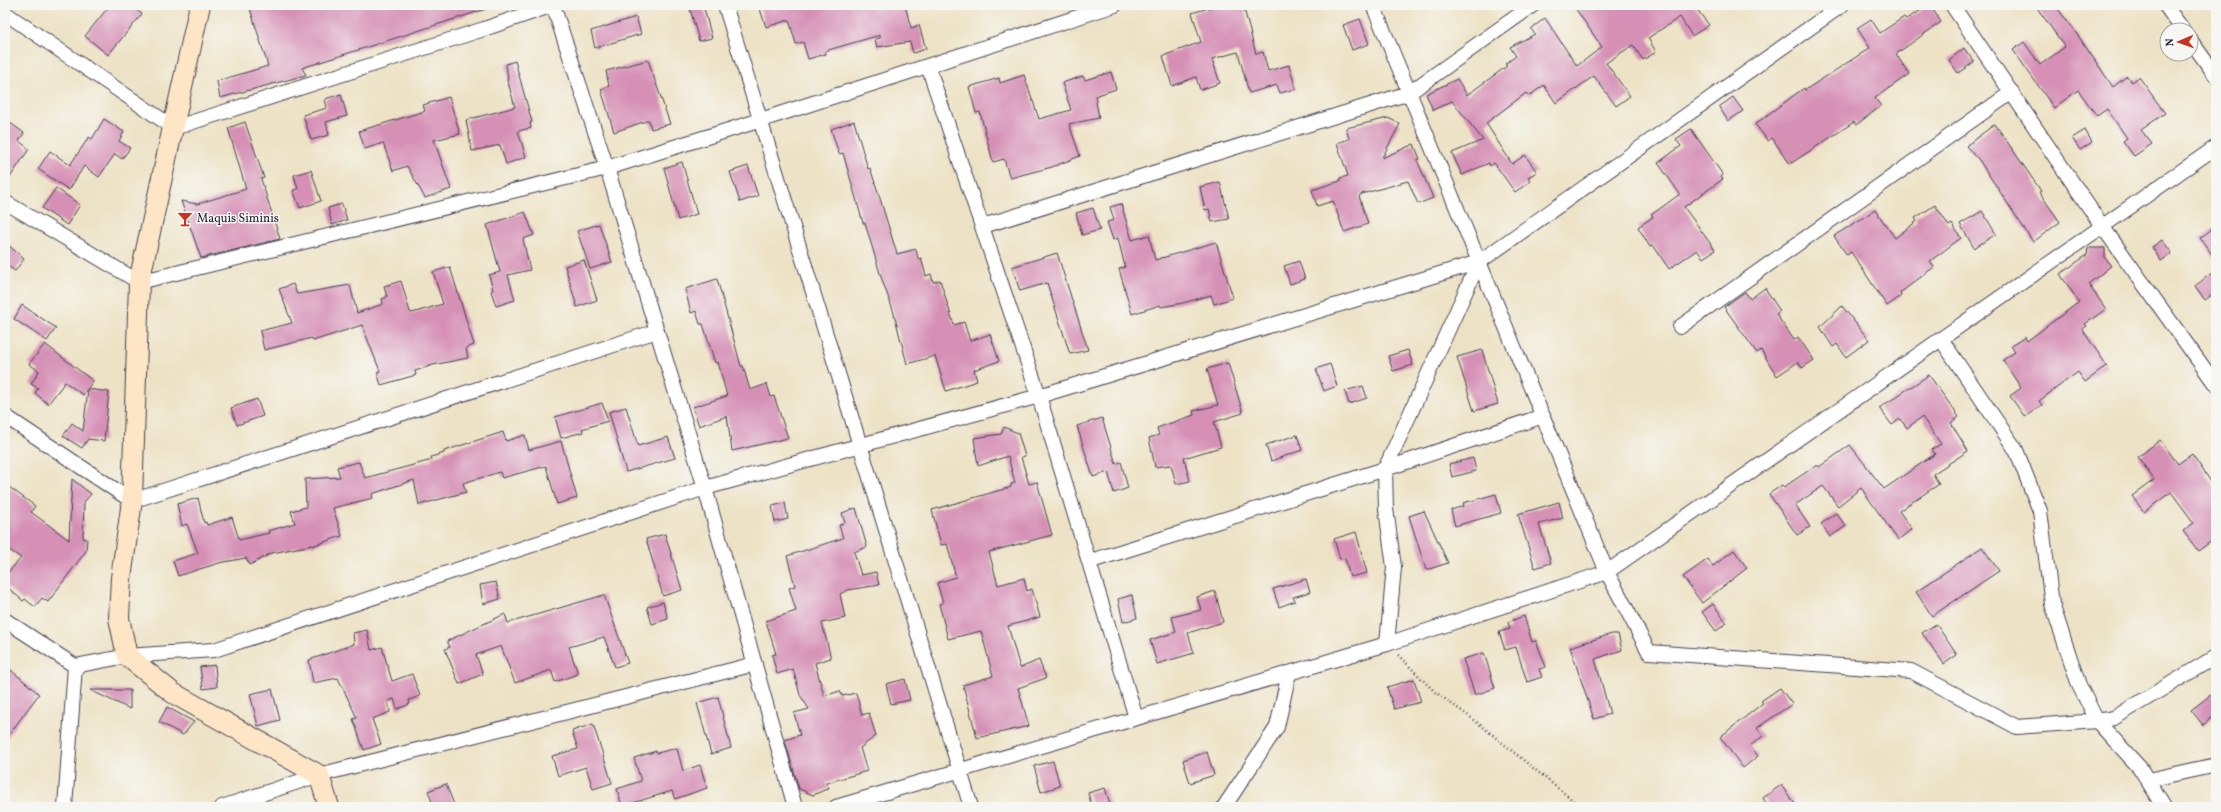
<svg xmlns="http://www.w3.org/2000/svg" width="2221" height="812" font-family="Vollkorn,serif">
	<rect width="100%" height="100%" fill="#f6f6f2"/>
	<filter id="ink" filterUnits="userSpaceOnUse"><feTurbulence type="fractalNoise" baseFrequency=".025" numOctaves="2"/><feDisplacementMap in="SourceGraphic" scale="8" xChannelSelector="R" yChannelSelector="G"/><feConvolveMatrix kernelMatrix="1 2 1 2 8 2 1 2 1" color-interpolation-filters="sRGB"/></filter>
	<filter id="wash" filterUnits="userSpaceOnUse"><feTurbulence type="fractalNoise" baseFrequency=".012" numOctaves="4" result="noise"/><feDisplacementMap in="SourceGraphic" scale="16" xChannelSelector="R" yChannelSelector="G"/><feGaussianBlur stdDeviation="0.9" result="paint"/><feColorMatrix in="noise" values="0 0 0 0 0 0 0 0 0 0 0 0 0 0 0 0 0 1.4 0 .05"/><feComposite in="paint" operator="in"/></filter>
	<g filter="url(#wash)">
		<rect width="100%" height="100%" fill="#ede2c5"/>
		<g id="blocks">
			<g fill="#d690b6">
				<path d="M110,5H130L142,14L108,55L85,36Z"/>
				<path d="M249,5H489V8L302,68L306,75L220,98L217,81L268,66Z"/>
				<path d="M689,5H703L712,38L699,41Z"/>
				<path d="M774,5H905L911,28L919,25L926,49L913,53L910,42L877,47L875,39L880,38V35L825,51L826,54L808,59L803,42L796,44L789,20L766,27L760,9Z"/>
				<path d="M1218,5H1243L1256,54L1263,52L1268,71L1289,65L1296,89L1280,93L1277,85L1249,93L1238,52L1212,59L1220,83L1200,90L1196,77L1172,86L1163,56L1201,42L1192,13Z"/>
				<path d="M1573,5H1698L1695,7L1709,25L1692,36L1680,17L1648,38L1656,52L1643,60L1633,45L1606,63L1630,96L1616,106L1594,76L1556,103L1544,85L1529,96L1526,93L1486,123L1512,164L1525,155L1537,172L1528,177L1531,181L1515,192L1494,163L1490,166L1489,163L1462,175L1452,153L1483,140L1452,101L1433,110L1426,94L1457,79L1467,95L1507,66L1505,64L1516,56L1510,47L1535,34L1531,29L1545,18L1577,66L1602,47Z"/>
				<path d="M1930,5L1941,22L1896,54L1909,74L1875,98L1881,106L1856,125L1854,122L1790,164L1772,138L1768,141L1755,124L1804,88L1805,90L1870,48L1857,28L1871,19L1880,33L1904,17L1906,19Z"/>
				<path d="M2035,5H2055L2079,37L2113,87L2127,76L2132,82L2139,77L2165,113L2141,130L2152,144L2134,156L2123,141L2127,138L2107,109L2097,116L2078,90L2054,108L2013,50L2024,42L2040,65L2065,47Z"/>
				<path d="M636,17L641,34L595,48L591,31Z"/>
				<path d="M1360,19L1369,44L1352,50L1343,25Z"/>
				<path d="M1964,48L1974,62L1958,73L1949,60Z"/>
				<path d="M648,60L670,124L651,129L649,120L614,132L601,89L609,86L606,71Z"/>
				<path d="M515,61L532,122L530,123L531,128L518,131L526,157L506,164L500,145L472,151L466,120L515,107L507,79H508L506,64Z"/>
				<path d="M1111,72L1116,89L1095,96L1099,118L1069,124L1080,156L1052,167L1010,178L1004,159L993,162L980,112L976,113L969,87L999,78L1000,83L1024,75L1039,119L1071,110L1062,83L1083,76L1085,80Z"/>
				<path d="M341,94L347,116L326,122L329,135L311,140L303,115L327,108L325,99Z"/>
				<path d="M449,97L460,134L434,140L451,189L425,198L407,166L393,171L383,143L365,149L359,131L425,111L423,105Z"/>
				<path d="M1733,97L1743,111L1728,121L1719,107Z"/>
				<path d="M1388,118L1400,124L1382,158L1414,144L1420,159L1417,160L1433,198L1418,204L1408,181L1362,194L1359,196L1368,224L1344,232L1333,201L1317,206L1312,190L1340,181V178L1348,176L1337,143L1349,139L1346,128Z"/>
				<path d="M5,119L24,133L19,141L29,149L5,185Z"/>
				<path d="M104,119L124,132L119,141L130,148L122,159L115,154L99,177L84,166L69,190L38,169L50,151L70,165L89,137L92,139Z"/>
				<path d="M854,121L868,169L870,168L878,192L897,254L916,249L918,259L921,258L926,276L931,274L933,282L940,280L954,325L964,322L970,341L990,334L999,361L974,370L977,381L946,391L935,356L907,364L893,310L882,280L865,223H863L843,153L839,154L831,129Z"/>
				<path d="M245,122L264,178L261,179L280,239L201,258L181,201L197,204L246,189L228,128Z"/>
				<path d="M1995,124L2041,191L2039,192L2060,222L2033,242L1979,160L1966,146Z"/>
				<path d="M1691,129L1723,175L1721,177L1723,179L1684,207L1715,250L1703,258L1697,250L1669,269L1653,245L1650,247L1638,227L1653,217L1651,215L1680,194L1658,163L1681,146L1676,139Z"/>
				<path d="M2085,130L2092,142L2080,150L2072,138Z"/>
				<path d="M682,162L697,214L678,220L664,168Z"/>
				<path d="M748,166L758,196L740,202L730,172Z"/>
				<path d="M311,170L321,201L300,208L293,190L298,189L294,175Z"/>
				<path d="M1220,182L1229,219L1212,222L1209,209L1205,210L1200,187Z"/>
				<path d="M56,188L80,205L67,225L42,208Z"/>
				<path d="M342,204L347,220L332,225L328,208Z"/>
				<path d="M1121,204L1132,240L1149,235L1155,260L1216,242L1233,298L1214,304L1211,295L1183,303L1161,307L1160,305L1132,314L1119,269L1125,267L1118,238L1113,240L1107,222L1114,220L1110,207Z"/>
				<path d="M1935,205L1949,226L1952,224L1961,238L1930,261L1934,267L1900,293L1901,296L1887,306L1851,252L1847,255L1834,236L1875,210L1895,238L1917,221L1915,218Z"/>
				<path d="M1093,208L1100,230L1082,235L1076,213Z"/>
				<path d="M1982,211L1996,234L1974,248L1960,224Z"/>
				<path d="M525,212L534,235L523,239L530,270L508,275L515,300L496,306L491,291L493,290L489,275L500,272L487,225Z"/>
				<path d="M599,224L612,262L590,269L577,231Z"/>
				<path d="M2216,226V260L2200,238Z"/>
				<path d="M2162,240L2172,253L2161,261L2152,247Z"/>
				<path d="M5,242L24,259L15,271L5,264Z"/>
				<path d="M2088,248H2105V258L2111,266L2088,284L2106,309L2085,324L2087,326L2082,329L2107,366L2085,382L2078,372L2039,401L2042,405L2025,417L2010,396L2021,388L2003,360L2015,352L2011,346L2025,337L2027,341L2079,302L2060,274L2087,255Z"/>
				<path d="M1057,253L1088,350L1070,354L1047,283L1020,291L1012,267Z"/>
				<path d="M584,260L597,300L577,307L565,266Z"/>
				<path d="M1299,261L1305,279L1290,284L1284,266Z"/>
				<path d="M450,267L474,345L466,348L468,358L433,365L415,371L416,375L381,385L377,372L380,371L362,325L313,341L312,338L264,350L260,331L292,323L279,289L293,284L297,294L350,285L357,313L383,304L382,299L387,297L384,286L401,281L410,312L412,313L443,304L433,272Z"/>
				<path d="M2216,270V292L2205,300L2195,286Z"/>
				<path d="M717,279L741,366H743L750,390L767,384L771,397L774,396L788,438L732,451L727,416L699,426L693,407L727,396L718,362L715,363L703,324H700L696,311L691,313L685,289Z"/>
				<path d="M1765,288L1780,311L1776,314L1794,340L1798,337L1814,360L1802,368L1798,362L1777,376L1761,350L1757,353L1724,307L1745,292L1750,299Z"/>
				<path d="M22,305L56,328L47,341L14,319Z"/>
				<path d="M1842,306L1869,340L1846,357L1837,344L1833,347L1820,327Z"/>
				<path d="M45,344L93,381L83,395L65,382L48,404L35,393L38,388L31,384L39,371L29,364Z"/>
				<path d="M1408,350L1413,365L1393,371L1388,356Z"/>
				<path d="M1482,350L1498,404L1474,411L1457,357Z"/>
				<path d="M1228,363L1243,413L1214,422L1221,447L1184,458L1190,481L1176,484L1171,465L1155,467L1149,438L1159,435L1157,428L1194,415L1193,411L1218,405L1207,369Z"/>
				<path d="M1330,364L1337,386L1324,391L1316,369Z"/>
				<path d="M1929,375L1959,417L1951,423L1968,451L1933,474L1939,484L1899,511L1912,529L1898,540L1861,488L1838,506L1823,486L1795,505L1810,527L1797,535L1769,494L1782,485L1784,487L1817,465L1819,467L1850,445L1884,489L1935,454L1932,449L1941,444L1922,417L1907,428L1900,419L1892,425L1879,408Z"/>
				<path d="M1363,386L1367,398L1349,404L1345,391Z"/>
				<path d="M88,389L109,392L104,441L88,439L82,448L63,436L72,423L83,431Z"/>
				<path d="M257,399L263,416L237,425L231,408Z"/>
				<path d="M602,403L608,421L582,429L583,432L561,438L555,417Z"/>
				<path d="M626,407L638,446L668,437L675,458L626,472L609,412Z"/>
				<path d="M1102,418L1116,464L1121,462L1128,488L1114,493L1108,472L1093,477L1077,426Z"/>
				<path d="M1004,427L1018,433L1025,456L1021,457L1029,484L1037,482L1052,535L989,552L998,585L1024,578L1027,591L1032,589L1040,617L1008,626L1020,668L1039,660L1046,678L1018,688L1029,726L977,738L963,685L993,676L981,631L948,639L939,604L943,603L937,583L956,577L947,544L941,545L932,510L1011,487V484L1015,483L1008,456L978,466L974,438L1001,434Z"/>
				<path d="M503,432L506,441L525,435L529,450L561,441L577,498L557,504L546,466L502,478L500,472L463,483L466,492L419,505L414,480L372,494L373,498L333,508L342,536L312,546V545L272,553L250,565L246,558L219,563L178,576L173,561L198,553L187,524L182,526L177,504L198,498L204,523L206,522L207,525L232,517L239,540L269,533L268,531L295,523L291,511L306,507L305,479L340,477L337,467L359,462L365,478L432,460L431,457L444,453V451Z"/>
				<path d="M1297,435L1302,450L1271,461L1266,445Z"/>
				<path d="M2160,440L2178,464L2192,454L2216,489V538L2198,551L2183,531L2194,523L2171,492L2144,512L2132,496L2154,480L2138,457Z"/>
				<path d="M1473,458L1476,471L1452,477L1449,464Z"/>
				<path d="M72,479L91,494L84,502L83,538L87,539L86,551L48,602L42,598L35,607L25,599L23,601L5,585V576L21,558L5,547V484L35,506L31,512L69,540Z"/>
				<path d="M1496,494L1501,513L1455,526L1451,510L1464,506L1463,503Z"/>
				<path d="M1559,502L1563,518L1539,524L1551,563L1535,568L1518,514Z"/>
				<path d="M785,503L788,519L775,522L772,506Z"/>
				<path d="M856,508L867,547L854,552L861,575L876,572L879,585L848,590L840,594L845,618L822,623L831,658L815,663L824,696L840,691L842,696L856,693L862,715L869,713L876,736L860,748L867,771L826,783L829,788L813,795L799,789L785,740L800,735L794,713L809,709L800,695L793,669L777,674L772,655L776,654L766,621L796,611L789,588L795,586L787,556L843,538L839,525L845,523L842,513Z"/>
				<path d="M1424,511L1448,563L1426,570L1409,516Z"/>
				<path d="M1836,513L1846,526L1830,537L1821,524Z"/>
				<path d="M1356,532L1367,573L1350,577L1345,558L1340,559L1334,539Z"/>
				<path d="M665,534L682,590L663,596L646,539Z"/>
				<path d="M1982,547L1999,571L1932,616L1916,592Z"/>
				<path d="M1734,550L1747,568L1702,603L1683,577L1708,559L1713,566Z"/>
				<path d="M1306,579L1310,592L1293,597L1295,601L1279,607L1273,589Z"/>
				<path d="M496,582L500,599L483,604L480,585Z"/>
				<path d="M1215,591L1223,622L1188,633L1194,653L1157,664L1150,640L1176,632L1172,617L1201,610L1197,597Z"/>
				<path d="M604,595L628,663L615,667L604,637L569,647L578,674L555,682L551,670L515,683L501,646L476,655L483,674L459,684L445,649L450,647L447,641L505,614L508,623Z"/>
				<path d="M1132,595L1137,618L1123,622L1118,599Z"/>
				<path d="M663,602L668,619L652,624L647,607Z"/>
				<path d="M1713,604L1727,623L1716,631L1702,612Z"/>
				<path d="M1524,616L1532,642L1536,641L1546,667L1539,669L1542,677L1527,682L1516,647L1505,650L1499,632L1510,629L1508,622Z"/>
				<path d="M1936,624L1957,655L1944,664L1922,633Z"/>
				<path d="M367,630L371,650L382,647L392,681L412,674L420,696L409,700L410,704L397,709L394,699L388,701L390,712L372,719L381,744L364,750L353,719L357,718L338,678L313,683L309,660L354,644L353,633Z"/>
				<path d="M1612,634H1618L1622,650L1595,659L1610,714L1594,719L1570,647Z"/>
				<path d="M1484,653L1495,688L1475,695L1463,659Z"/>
				<path d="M5,665L39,694L5,740Z"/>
				<path d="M215,665L217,687L203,689L200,667Z"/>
				<path d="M905,679L910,700L891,704L886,684Z"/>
				<path d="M1414,679L1421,702L1394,709L1387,687Z"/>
				<path d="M1780,688L1792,704L1757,728L1763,736L1750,746L1758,756L1743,768L1720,737L1763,703L1761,701Z"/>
				<path d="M272,689L280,720L258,726L250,694Z"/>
				<path d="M90,690H130V709Z"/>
				<path d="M2216,691V715L2203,725L2191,710Z"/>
				<path d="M718,697L731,748L711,754L697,703Z"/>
				<path d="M167,707L194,722L183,735L159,722Z"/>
				<path d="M593,724L612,783L593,789L586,767L558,776L552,756L578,749L572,731Z"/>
				<path d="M677,748L683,771L700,765L707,788L675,799L672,791L622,806L617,789L641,781L634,758L656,751L657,753Z"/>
				<path d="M1207,752L1214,775L1190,783L1183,760Z"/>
				<path d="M1053,761L1060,786L1041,792L1034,766Z"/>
				<path d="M446,784L455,807H434L428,791Z"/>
				<path d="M1781,785L1797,807H1769L1763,798Z"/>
				<path d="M1105,788L1111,807H1092L1088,793Z"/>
			</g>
		</g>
	</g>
	<g filter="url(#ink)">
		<use href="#blocks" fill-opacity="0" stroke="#403f50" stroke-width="1"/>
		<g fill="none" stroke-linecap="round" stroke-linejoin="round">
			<defs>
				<g id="street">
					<path d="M553,5L607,168L705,488L1039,396L1479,262L1842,5"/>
					<path d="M725,5L971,807"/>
					<path d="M1373,5L1607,572L1649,652L1911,671L2017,727L2097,721L2114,718L2215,657"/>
					<path d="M1952,5L2102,226L2216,385"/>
					<path d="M2165,5L2183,30"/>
					<path d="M5,13L174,128L484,29L553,5"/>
					<path d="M2191,41L2216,76"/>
					<path d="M928,66L1039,396L1136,718"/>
					<path d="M5,202L139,282L607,168L761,120L1115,5"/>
					<path d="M983,226L1409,93L1533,5"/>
					<path d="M1680,327L2012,92"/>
					<path d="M1941,339L2016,450L2040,511L2052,604L2079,685L2097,721L2140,768L2164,807"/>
					<path d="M5,416L132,501L657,331"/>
					<path d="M1091,561L1385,469L1543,416"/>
					<path d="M5,620L75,666L127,656L214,650L705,488L795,807"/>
					<path d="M1387,644L1394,567L1386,509L1385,469L1479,262"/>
					<path d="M2148,780L2216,765"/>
					<path d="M65,807L75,666"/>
					<path d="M222,807L319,775L755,664"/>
					<path d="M836,807L1387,644L1607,572L2216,147"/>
					<path d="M1224,807L1277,727L1289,673"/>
				</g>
				<path id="secondary" d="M200,5L139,282L132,501L121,578L119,618L127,656L173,693L319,775L329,807"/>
			</defs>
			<use href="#street" stroke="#403f50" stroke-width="16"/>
			<use href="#secondary" stroke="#403f50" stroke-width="22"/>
			<path stroke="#403f50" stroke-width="2.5" stroke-dasharray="1 3" stroke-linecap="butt" d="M1398,655L1435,692L1473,719L1581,807"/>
			<use href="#street" stroke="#fff" stroke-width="14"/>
			<use href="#secondary" stroke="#fde5c5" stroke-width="20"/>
		</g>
	</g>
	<defs>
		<symbol id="bar-bare" viewBox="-9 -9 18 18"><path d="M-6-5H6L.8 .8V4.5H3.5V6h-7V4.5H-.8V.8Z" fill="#c8321e" stroke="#f6f6f2" stroke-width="2.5" paint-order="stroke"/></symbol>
	</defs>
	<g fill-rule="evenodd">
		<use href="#bar-bare" x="174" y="208" width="22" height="22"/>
	</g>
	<g text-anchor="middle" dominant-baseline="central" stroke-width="3" stroke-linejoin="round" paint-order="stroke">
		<g font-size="12" fill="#22223b" stroke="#f6f6f2" text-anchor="start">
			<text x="197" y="219">Maquis Siminis</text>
		</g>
	</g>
	<rect width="2221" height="812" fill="none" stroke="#f6f6f2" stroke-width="20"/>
	<g transform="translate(2179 42) rotate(268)"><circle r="19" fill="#f6f6f2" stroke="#a1a1a9"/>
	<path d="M0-3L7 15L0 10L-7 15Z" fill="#c8321e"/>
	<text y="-6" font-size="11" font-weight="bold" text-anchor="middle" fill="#22223b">N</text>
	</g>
</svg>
